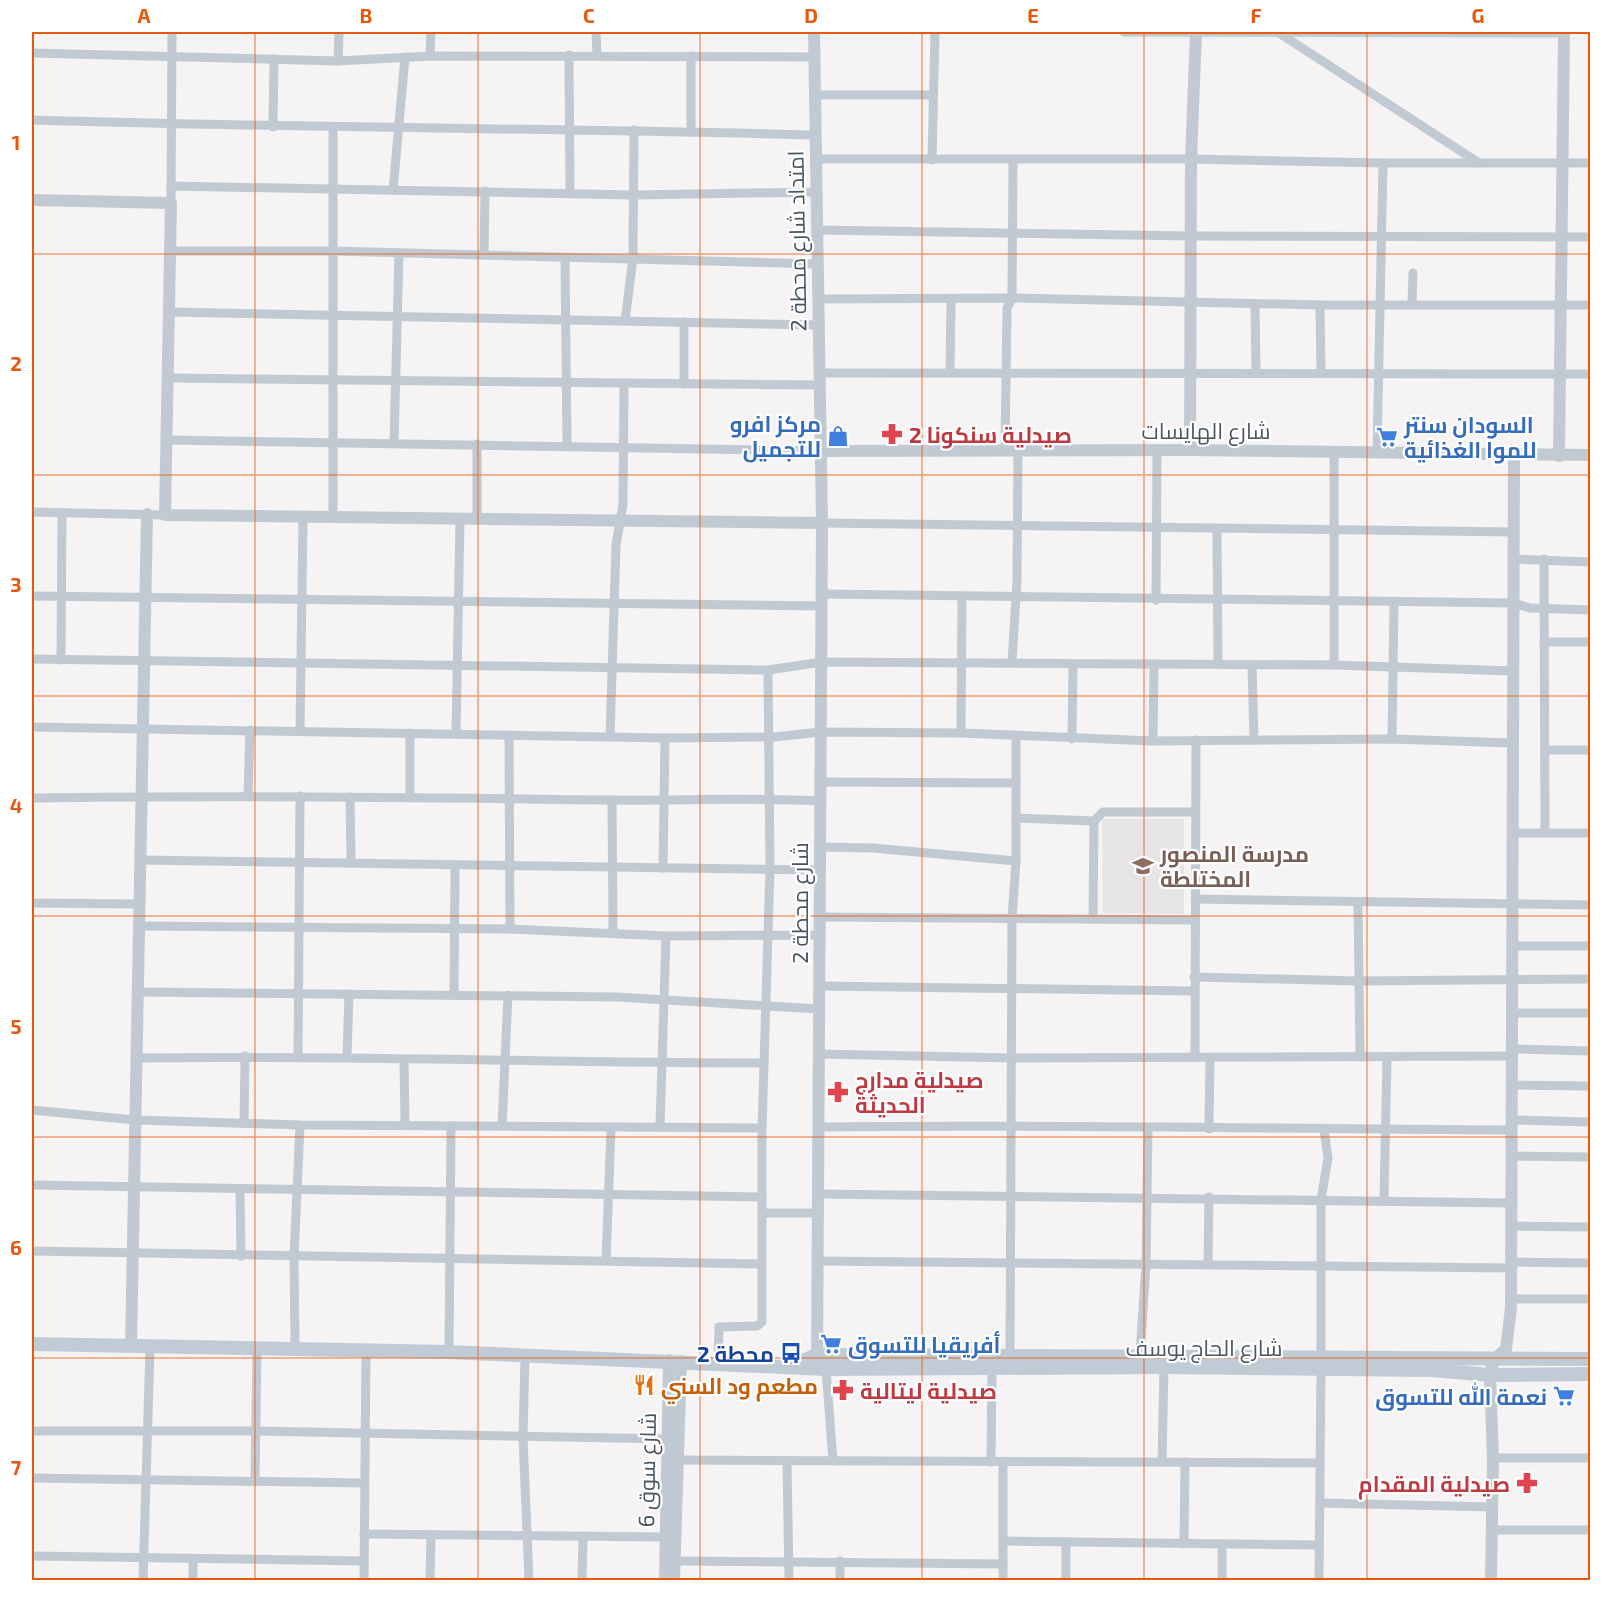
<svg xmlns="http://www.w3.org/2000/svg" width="1622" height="1612" font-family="'Exo 2',Cairo,sans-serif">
	<rect width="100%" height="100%" fill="#f5f3f3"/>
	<path fill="#e6e4e5" d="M1102,819H1184V914L1103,913Z"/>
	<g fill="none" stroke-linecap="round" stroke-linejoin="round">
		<g stroke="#c1cad2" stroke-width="9">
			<path d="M596,32L597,55"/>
			<path d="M1124,32L1564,33"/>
			<path d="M1279,33L1479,163"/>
			<path d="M32,53L338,61L430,56L814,57"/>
			<path d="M569,55L570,192"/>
			<path d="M430,56L431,32"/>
			<path d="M691,56V132"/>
			<path d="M338,61L339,32"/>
			<path d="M814,95H933"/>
			<path d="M32,120C293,128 554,128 815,135"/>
			<path d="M273,127L274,59"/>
			<path d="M815,159H1191L1383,163H1590"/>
			<path d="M932,160L935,32"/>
			<path d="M171,186L634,195L816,192"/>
			<path d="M393,190L405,57"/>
			<path d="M171,203L172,32"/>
			<path d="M818,230L1191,236L1590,237"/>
			<path d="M171,251H333L818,264"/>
			<path d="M484,255L485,191"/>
			<path d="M565,258L567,446"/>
			<path d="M818,299L1012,298L1320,305H1590"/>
			<path d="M1255,304L1256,373"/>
			<path d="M1412,304L1413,273"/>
			<path d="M1320,305L1321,373"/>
			<path d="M170,312L818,325"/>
			<path d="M625,321L633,258L634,130"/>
			<path d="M684,322V384"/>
			<path d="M950,372L951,300"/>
			<path d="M819,373L1590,374"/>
			<path d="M168,378L820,385"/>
			<path d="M167,440L821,451"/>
			<path d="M394,442L399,253"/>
			<path d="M477,444V519"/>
			<path d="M1005,450L1007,308L1012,298L1013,160"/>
			<path d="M1334,452V665"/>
			<path d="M1377,452L1383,163"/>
			<path d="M32,512L165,515"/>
			<path d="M333,518V128"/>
			<path d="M822,523L1514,532"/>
			<path d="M1217,529L1218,664"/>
			<path d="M1514,559L1590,562"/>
			<path d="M1544,559L1545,833"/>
			<path d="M823,594L1514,603L1530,608L1590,610"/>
			<path d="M32,596L822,606"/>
			<path d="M1156,600L1157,450"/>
			<path d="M1544,642H1590"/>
			<path d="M32,659L768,670L822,662L1334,665L1513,671"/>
			<path d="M61,660L62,513"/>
			<path d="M1012,663L1017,581L1018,451"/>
			<path d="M1252,665L1254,740"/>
			<path d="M32,727L665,738L774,737L821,732L961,733L1153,741L1392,739L1512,743"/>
			<path d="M300,731L303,518"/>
			<path d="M456,733L460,519"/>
			<path d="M961,733L962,597"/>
			<path d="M509,735L510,929"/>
			<path d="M610,736L616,545L623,504L624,383"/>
			<path d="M1072,739L1073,664"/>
			<path d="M1392,739L1394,602"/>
			<path d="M1153,741L1154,664"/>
			<path d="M1545,750H1590"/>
			<path d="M821,782L1016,783"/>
			<path d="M248,795L250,730"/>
			<path d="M350,797L351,863"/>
			<path d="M410,797V733"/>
			<path d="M32,798C222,795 413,797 603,800C676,801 748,797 821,801"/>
			<path d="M612,800L613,932"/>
			<path d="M1016,818L1094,821L1103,812H1195"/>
			<path d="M1512,833H1590"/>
			<path d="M820,847L873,848L1016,861"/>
			<path d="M140,860L820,870"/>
			<path d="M663,868L665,738"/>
			<path d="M1195,899L1590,905"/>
			<path d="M32,903L139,904"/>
			<path d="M1358,903L1360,1057"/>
			<path d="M820,917L1195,920"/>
			<path d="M1093,919L1094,821"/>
			<path d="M139,926L510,929L666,936L820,935"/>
			<path d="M1512,946H1590"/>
			<path d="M1194,977L1358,981L1590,979"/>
			<path d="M820,986L1194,991"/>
			<path d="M138,992L616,997L819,1009"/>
			<path d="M454,994L455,865"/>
			<path d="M1512,1013H1590"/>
			<path d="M1512,1049L1590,1051"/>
			<path d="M818,1054L1011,1058L1512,1056"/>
			<path d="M298,1056L300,796"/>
			<path d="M347,1057L349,994"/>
			<path d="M1195,1057L1196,740"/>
			<path d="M136,1058C346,1055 555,1063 764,1063"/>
			<path d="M404,1060L405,1125"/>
			<path d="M1512,1085L1590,1086"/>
			<path d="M32,1110L135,1120L300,1125L762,1128"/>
			<path d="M1512,1120L1590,1122"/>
			<path d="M244,1123L245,1056"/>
			<path d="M502,1126L508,995"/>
			<path d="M660,1126L666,936"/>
			<path d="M818,1127C1049,1124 1280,1129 1511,1130"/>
			<path d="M1209,1129L1210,1057"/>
			<path d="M1511,1156L1590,1157"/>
			<path d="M32,1185L762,1197"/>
			<path d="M240,1190L241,1256"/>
			<path d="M817,1194L1511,1203"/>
			<path d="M1384,1200L1387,1057"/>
			<path d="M762,1213H817"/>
			<path d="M1511,1226L1590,1227"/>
			<path d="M32,1251L762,1264"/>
			<path d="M606,1261L611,1129"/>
			<path d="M817,1261L1511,1268"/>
			<path d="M1511,1262L1590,1263"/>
			<path d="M1208,1265L1209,1197"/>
			<path d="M1511,1299H1590"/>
			<path d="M295,1348L294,1257L300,1125"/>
			<path d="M449,1352L451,1126"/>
			<path d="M1140,1355L1146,1264L1148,1128"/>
			<path d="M525,1356L523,1437L529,1580"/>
			<path d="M1010,1356L1012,918L1016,861V737"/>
			<path d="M1321,1358V1200L1328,1158L1324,1129"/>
			<path d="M718,1363L719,1327L757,1326L762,1322V1128L770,869L768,670"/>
			<path d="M826,1369L833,1461"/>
			<path d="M32,1431H255L668,1439"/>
			<path d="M1493,1458H1590"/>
			<path d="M677,1460L1320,1463"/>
			<path d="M787,1461L789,1580"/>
			<path d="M991,1462L992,1368"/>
			<path d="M1162,1462L1164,1367"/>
			<path d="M32,1478L363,1483"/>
			<path d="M255,1480L257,1348"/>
			<path d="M1320,1503L1492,1507"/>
			<path d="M1492,1530H1590"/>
			<path d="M364,1534L666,1537"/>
			<path d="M1004,1541L1319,1545"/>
			<path d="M1184,1544L1185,1462"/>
			<path d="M32,1556L364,1561"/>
			<path d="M193,1560V1580"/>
			<path d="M674,1561L1003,1564"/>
			<path d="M143,1580L150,1348"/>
			<path d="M364,1580L366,1351"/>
			<path d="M430,1580L431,1535"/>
			<path d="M582,1580L583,1536"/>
			<path d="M840,1580V1561"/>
			<path d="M1003,1580V1462"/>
			<path d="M1066,1580V1542"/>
			<path d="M1222,1580V1544"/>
			<path d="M1319,1580L1321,1369"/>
		</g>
		<g stroke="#c1cad2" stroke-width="12">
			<path d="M814,32L822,523L817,1365"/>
			<path d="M32,200L171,203L165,515L822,523"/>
			<path d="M1190,450L1191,159L1196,32"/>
			<path d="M821,451L1190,450L1590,455"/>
			<path d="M1559,456L1564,32"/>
			<path d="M131,1346L147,514"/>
			<path d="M665,1580L669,1360"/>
			<path d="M674,1580L681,1361"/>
			<path d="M1491,1580L1493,1458L1490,1375L1494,1359L1506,1349L1511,1308L1514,453"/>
		</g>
		<g stroke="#c1cbd6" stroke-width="14">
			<path d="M32,1344L449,1352L826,1369L1164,1367L1431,1370L1490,1375L1590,1374"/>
			<path d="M791,1366L817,1355L1590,1359"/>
		</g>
	</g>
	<path fill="none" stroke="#e8590c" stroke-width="1.5" stroke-opacity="0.55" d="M255,32V1580M478,32V1580M700,32V1580M922,32V1580M1144,32V1580M1367,32V1580M32,254H1590M32,475H1590M32,696H1590M32,916H1590M32,1137H1590M32,1358H1590"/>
	<defs>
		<symbol id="pharmacy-bare" viewBox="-9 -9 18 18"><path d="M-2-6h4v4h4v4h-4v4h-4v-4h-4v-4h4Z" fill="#e0444e" stroke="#fff" stroke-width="2.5" paint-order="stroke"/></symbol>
		<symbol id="shop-bare" viewBox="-9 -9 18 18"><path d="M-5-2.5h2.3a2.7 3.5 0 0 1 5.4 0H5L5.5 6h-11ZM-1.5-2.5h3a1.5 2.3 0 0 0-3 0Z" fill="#3f7fe0" stroke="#fff" stroke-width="2.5" paint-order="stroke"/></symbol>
		<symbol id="supermarket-bare" viewBox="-9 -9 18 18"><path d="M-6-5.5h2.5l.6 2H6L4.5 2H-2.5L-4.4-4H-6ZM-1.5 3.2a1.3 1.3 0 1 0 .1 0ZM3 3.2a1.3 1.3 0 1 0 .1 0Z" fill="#3f7fe0" stroke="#fff" stroke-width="2.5" paint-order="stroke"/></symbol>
		<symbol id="school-bare" viewBox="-9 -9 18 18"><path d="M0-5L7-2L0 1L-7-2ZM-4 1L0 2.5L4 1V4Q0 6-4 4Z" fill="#8d6e63" stroke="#fff" stroke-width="2.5" paint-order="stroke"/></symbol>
		<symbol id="bus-bare" viewBox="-9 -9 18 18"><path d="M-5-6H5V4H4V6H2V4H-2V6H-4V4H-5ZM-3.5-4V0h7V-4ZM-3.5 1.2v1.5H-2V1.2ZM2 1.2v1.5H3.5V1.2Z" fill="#1a4fb4" stroke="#fff" stroke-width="2.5" paint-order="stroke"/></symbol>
		<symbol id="restaurant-bare" viewBox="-9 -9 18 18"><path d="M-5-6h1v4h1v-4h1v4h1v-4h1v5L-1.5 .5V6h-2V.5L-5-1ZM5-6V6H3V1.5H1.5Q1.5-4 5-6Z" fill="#e8710a" stroke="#fff" stroke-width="2.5" paint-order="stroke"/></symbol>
	</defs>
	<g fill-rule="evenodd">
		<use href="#pharmacy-bare" x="877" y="419" width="30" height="30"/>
		<use href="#shop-bare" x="823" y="421" width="30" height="30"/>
		<use href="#supermarket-bare" x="1372" y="422" width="30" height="30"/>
		<use href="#school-bare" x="1128" y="851" width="30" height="30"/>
		<use href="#pharmacy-bare" x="823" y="1077" width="30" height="30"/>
		<use href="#supermarket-bare" x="816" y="1329" width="30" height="30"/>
		<use href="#bus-bare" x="776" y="1338" width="30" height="30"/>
		<use href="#restaurant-bare" x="629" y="1370" width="30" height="30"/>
		<use href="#pharmacy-bare" x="828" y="1375" width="30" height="30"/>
		<use href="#supermarket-bare" x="1549" y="1381" width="30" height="30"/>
		<use href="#pharmacy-bare" x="1512" y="1468" width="30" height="30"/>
	</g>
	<g text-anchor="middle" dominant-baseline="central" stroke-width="4.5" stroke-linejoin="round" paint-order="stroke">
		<g font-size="22" fill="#4a5661" stroke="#fff">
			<text transform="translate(796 241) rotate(-91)">امتداد شارع محطة 2</text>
			<text x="1206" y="430">شارع الهايسات</text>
			<text transform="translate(799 903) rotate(-90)">شارع محطة 2</text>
			<text x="1204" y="1347">شارع الحاج يوسف</text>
			<text transform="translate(646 1470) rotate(-89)">شارع سوق 6</text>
		</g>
		<g font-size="22" font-weight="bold" fill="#366cbe" stroke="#fff" text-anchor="end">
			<text x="821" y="423">مركز افرو<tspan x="821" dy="25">للتجميل</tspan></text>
			<text x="1404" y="424" text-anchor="start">السودان سنتر<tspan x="1404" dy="25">للموا الغذائية</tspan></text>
			<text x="848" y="1344" text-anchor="start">أفريقيا للتسوق</text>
			<text x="1547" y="1396">نعمة الله للتسوق</text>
		</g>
		<g font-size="22" font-weight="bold" fill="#be3a42" stroke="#fff" text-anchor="start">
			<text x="909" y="434">صيدلية سنكونا 2</text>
			<text x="855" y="1079">صيدلية مدارج<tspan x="855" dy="25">الحديثة</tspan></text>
			<text x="860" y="1390">صيدلية ليتالية</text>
			<text x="1510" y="1483" text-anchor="end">صيدلية المقدام</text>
		</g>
		<g font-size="22" font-weight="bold" fill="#785e54" stroke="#fff" text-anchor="start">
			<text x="1160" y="853">مدرسة المنصور<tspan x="1160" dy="25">المختلطة</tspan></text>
		</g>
		<g font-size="22" font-weight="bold" fill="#164399" stroke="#fff" text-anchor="end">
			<text x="774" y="1353">محطة 2</text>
		</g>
		<g font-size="22" font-weight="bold" fill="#c56008" stroke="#fff" text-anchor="start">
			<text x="661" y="1385">مطعم ود السني</text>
		</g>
	</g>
	<rect width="1622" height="1612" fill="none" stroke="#ffffff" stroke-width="66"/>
	<rect x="33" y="33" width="1556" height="1546" fill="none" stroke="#e8590c" stroke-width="2"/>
	<g font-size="20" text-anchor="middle" font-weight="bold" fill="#e8590c">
		<text x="144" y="23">A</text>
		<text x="366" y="23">B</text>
		<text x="589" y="23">C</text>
		<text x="811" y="23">D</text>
		<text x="1033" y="23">E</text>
		<text x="1256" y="23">F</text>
		<text x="1478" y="23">G</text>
		<text x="16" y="150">1</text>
		<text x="16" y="371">2</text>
		<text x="16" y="592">3</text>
		<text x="16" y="813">4</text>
		<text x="16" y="1034">5</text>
		<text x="16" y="1255">6</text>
		<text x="16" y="1475">7</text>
	</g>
</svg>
